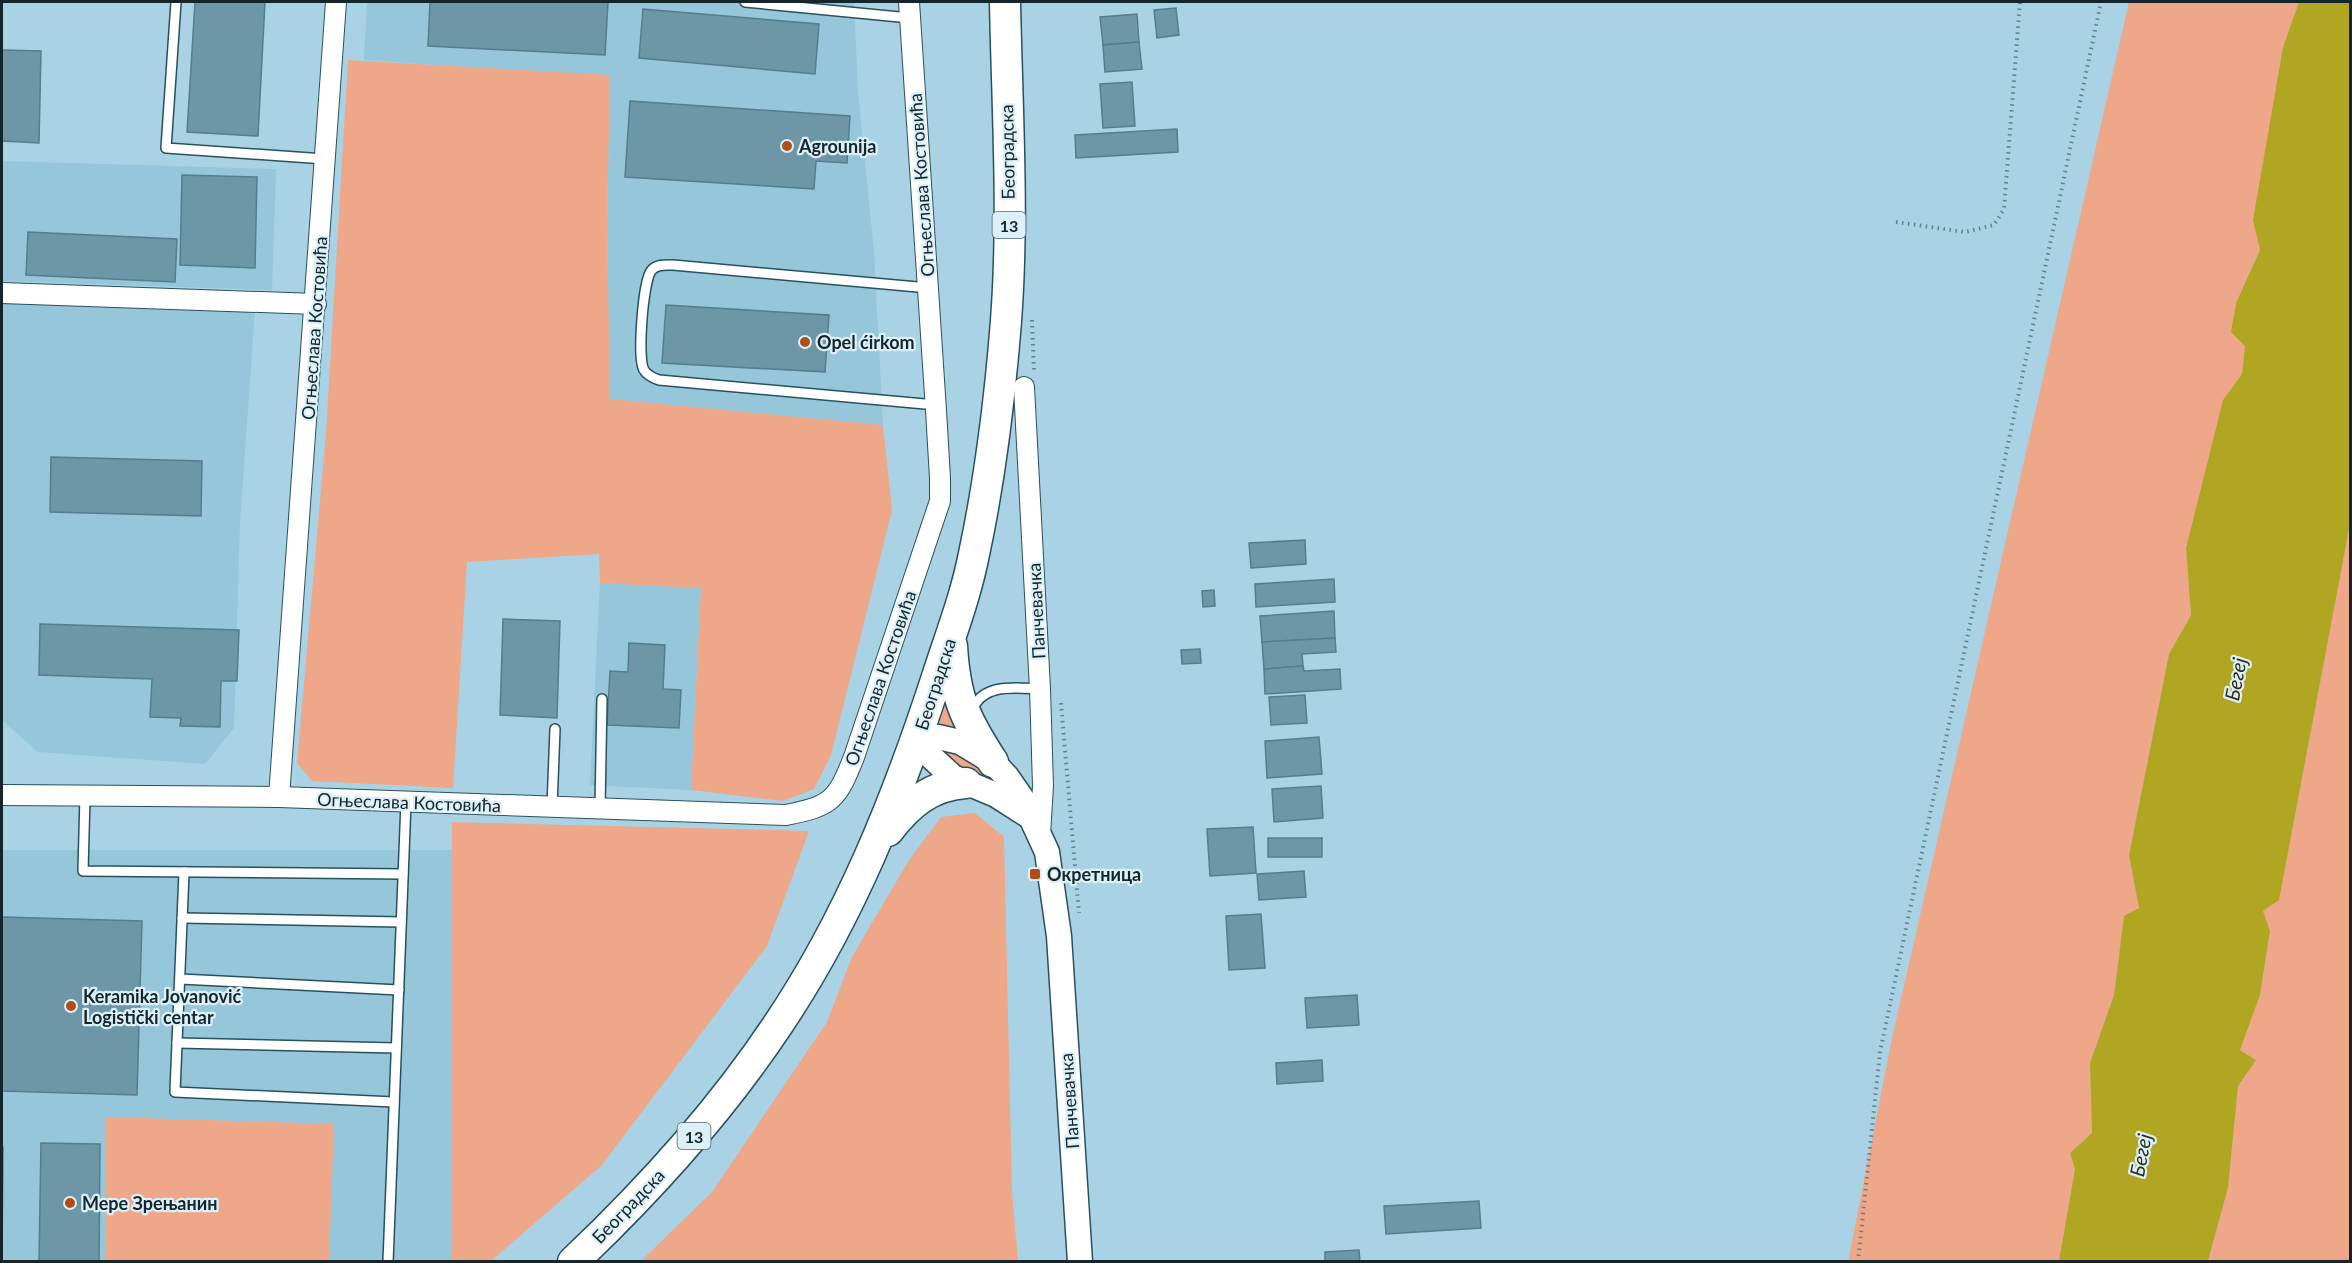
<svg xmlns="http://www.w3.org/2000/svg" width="2352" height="1263" font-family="Lato,sans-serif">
	<rect width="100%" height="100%" fill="#a9d3e4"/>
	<g fill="#95c6da">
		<path d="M367,2H854L858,93L874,251L883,425L610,399L607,224L610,77L364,60Z"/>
		<path d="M2,161L276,169L272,290L2,281Z"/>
		<path d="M2,301L255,310L240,523L234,728L205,764L38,752L2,720Z"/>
		<path d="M600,583L701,588L691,790L590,785Z"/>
		<path d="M2,850H452V1261H329L333,1124L107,1117L105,1261L2,1262Z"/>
	</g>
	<g fill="#eea788">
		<path d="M2129,2H2299L2283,47L2254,220L2260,250L2236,303L2232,332L2245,345L2242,374L2223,400L2186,548L2191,615L2169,654L2129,855L2139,908L2124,917L2114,995L2090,1063L2092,1133L2070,1153L2075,1169L2059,1261L1848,1262L1892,1038Z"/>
		<path d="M348,60L610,75L607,224L610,399L883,425L892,510L831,755L814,789L783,801L691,790L701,588L600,583L599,554L467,562L453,788L312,781L297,763L326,433Z"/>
		<path d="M2350,524V1261L2208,1262L2228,1188L2238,1086L2256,1060L2240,1050L2260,995L2270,931L2263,911L2279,899Z"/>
		<path d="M950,690L963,734L936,731Z"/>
		<path d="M938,743L968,755L988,775L984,781L944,760Z"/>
		<path d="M975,813L1004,837L1012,1192L1018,1261H641L712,1192L827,1022L852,957L909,860L941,817Z"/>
		<path d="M452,822L809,831L767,946L602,1165L491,1261H452Z"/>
		<path d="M106,1117L334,1124L329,1261H105Z"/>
	</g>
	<path fill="#b1a621" d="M2299,2H2350V524L2279,900L2263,911L2270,931L2260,995L2240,1050L2256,1060L2238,1086L2228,1188L2208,1261H2059L2075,1169L2070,1153L2092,1133L2090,1063L2114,995L2124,916L2139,908L2129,855L2169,654L2191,615L2186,548L2223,400L2242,374L2245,346L2231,332L2236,303L2260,250L2253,220L2283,47Z"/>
	<g fill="#6d96a6" stroke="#557d8c" stroke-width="1.5">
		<path d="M195,2H265L258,136L187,132Z"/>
		<path d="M430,2H608L605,55L428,46Z"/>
		<path d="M1176,8L1179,35L1157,38L1154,10Z"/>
		<path d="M643,9L819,24L815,74L639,58Z"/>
		<path d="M1137,14L1139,42L1103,45L1100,17Z"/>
		<path d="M1139,42L1142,69L1105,72L1103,45Z"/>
		<path d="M2,50L41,51L39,143L2,141Z"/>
		<path d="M1132,82L1135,126L1103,128L1100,84Z"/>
		<path d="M630,101L850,116L847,163L816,161L814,189L625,177Z"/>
		<path d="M1177,129L1178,152L1076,158L1075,135Z"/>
		<path d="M182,175L257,177L255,268L180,265Z"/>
		<path d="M28,232L177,239L175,282L26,275Z"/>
		<path d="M666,305L829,315L825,372L662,363Z"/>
		<path d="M51,457L202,461L201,516L50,512Z"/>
		<path d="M1305,540L1306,564L1251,568L1249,543Z"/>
		<path d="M1334,579L1335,602L1256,607L1255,584Z"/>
		<path d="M1214,590L1215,606L1203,607L1202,591Z"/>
		<path d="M1334,611L1335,638L1262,642L1260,616Z"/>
		<path d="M503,619L560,621L557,718L500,715Z"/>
		<path d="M40,624L239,630L237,681H221L220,727L180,726L181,718L150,717L152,679L39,675Z"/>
		<path d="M1335,638L1336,652L1302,654L1303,666L1264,669L1262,642Z"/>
		<path d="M629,643L665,645L663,689L681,690L679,728L607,725L610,671L628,672Z"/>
		<path d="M1200,649L1201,663L1182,664L1181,650Z"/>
		<path d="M1303,666L1304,671L1340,669L1341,689L1265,694L1264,669Z"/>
		<path d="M1305,695L1307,723L1271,725L1269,697Z"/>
		<path d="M1319,737L1322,774L1267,778L1265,741Z"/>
		<path d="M1321,786L1323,818L1274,822L1272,789Z"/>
		<path d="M1253,827L1256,873L1210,876L1207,829Z"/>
		<rect x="1268" y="838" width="54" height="19"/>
		<path d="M1304,871L1306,897L1259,900L1257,874Z"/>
		<path d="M1261,914L1265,968L1229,970L1226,916Z"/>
		<path d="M2,917L142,921L137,1095L2,1091Z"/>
		<path d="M1357,995L1359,1025L1307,1028L1305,998Z"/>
		<path d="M1322,1060L1323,1081L1277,1084L1276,1063Z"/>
		<path d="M41,1143L100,1144L99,1262H39Z"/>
		<path d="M2,1147H3L2,1262Z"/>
		<path d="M1479,1201L1481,1228L1386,1234L1384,1206Z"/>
		<path d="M1359,1250L1360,1262H1325V1252Z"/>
	</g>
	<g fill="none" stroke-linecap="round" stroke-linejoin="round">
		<defs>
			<g id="service">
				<path d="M176,2L166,148L325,159"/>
				<path d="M745,2L910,18"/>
				<path d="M929,288L673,265C665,265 656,264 651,271C643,282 637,359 644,370C647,375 653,378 659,380L936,405"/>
				<path d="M972,711C982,682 1017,688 1040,689"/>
				<path d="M85,796L83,871L403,874"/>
				<path d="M552,807L555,729"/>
				<path d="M600,808L602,699"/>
				<path d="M184,872L175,1092L394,1102"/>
				<path d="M182,918L401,922"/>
				<path d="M180,979L399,990"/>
				<path d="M177,1043L396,1048"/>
				<path d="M388,1262L406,802"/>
			</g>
			<g id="minor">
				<path d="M2,293L316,304"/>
				<path d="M1024,387L1040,689L1043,786L1040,835"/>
				<path d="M2,795L279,797L786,815C832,806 837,800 854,757L940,501V478C931,319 919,160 909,2"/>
				<path d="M279,797L336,2"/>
			</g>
			<g id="tertiary">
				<path d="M916,740L938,737L960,742L993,762L1007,777L1023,800L1047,852L1059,936L1080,1262"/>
				<path d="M916,740L928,754L953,777L996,795L1029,816"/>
			</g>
			<g id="primary">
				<path d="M952,646C955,698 965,719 993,762"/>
				<path d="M888,831C909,804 931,785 966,783"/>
				<path d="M573,1262C649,1190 719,1113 777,1026C850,918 898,797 938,674C951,634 966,595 974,554C990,479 1000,397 1006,321C1014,215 1007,107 1005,2"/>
			</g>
		</defs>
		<use href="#service" stroke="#29505e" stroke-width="12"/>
		<use href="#minor" stroke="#29505e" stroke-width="22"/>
		<use href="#tertiary" stroke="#29505e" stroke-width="27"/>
		<use href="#primary" stroke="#29505e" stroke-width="33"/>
		<g stroke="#64828e" stroke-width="4" stroke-dasharray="1.5 4.5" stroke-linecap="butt">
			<path d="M1896,222L1965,232L1994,225L2004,209L2020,2"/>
			<path d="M1032,320L1034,372"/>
			<path d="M1061,703L1079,913"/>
			<path d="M1858,1262L1880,1052L2101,2"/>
		</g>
		<use href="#service" stroke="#fff" stroke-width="9"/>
		<use href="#minor" stroke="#fff" stroke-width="20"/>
		<use href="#tertiary" stroke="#fff" stroke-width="24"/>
		<use href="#primary" stroke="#fff" stroke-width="30"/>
	</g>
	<g fill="#b14d18" stroke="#dbf0f9" stroke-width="2">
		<circle cx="787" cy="146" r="6"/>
		<circle cx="805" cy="342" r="6"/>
		<rect x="1029" y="868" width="12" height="12" rx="3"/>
		<circle cx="71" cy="1006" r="6"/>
		<circle cx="70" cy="1203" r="6"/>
	</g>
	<g text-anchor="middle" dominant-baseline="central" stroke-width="4.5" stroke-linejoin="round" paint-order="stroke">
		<g fill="#dbf0f9" stroke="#50626a" stroke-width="1.5">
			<rect x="992.5" y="212" width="33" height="26" rx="4.5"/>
			<rect x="677.5" y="1123" width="33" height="26" rx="4.5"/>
		</g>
		<g font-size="16" font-weight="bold" fill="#15252c">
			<text x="1009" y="225">13</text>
			<text x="694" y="1136">13</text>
		</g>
		<g font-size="18" font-weight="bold" fill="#15252c" stroke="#dbf0f9" text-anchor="start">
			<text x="799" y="146">Agrounija</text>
			<text x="817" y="342">Opel ćirkom</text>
			<text x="1047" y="874">Окретница</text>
			<text x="83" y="996">Keramika Jovanović<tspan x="83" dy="21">Logistički centar</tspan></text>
			<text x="82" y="1203">Мере Зрењанин</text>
		</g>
		<g font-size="18" fill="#15252c" stroke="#dbf0f9">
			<text transform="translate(1007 152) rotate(-91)">Београдска</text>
			<text transform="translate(921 185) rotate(-94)">Огњеслава Костовића</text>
			<text transform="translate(314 328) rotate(-86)">Огњеслава Костовића</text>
			<text transform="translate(1036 611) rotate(-93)">Панчевачка</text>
			<text transform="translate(880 678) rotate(-71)">Огњеслава Костовића</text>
			<text transform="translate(935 684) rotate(-72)">Београдска</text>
			<text transform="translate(409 802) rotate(2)">Огњеслава Костовића</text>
			<text transform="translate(1069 1101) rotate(-94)">Панчевачка</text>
			<text transform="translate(628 1206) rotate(-46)">Београдска</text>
		</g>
		<g font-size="20" font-style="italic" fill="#2e2c18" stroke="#dbf0f9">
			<text transform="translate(2235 679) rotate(-79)">Бегеј</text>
			<text transform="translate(2140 1155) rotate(-79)">Бегеј</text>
		</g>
	</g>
	<rect width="2352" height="1263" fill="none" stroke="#15252c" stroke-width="6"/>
</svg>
